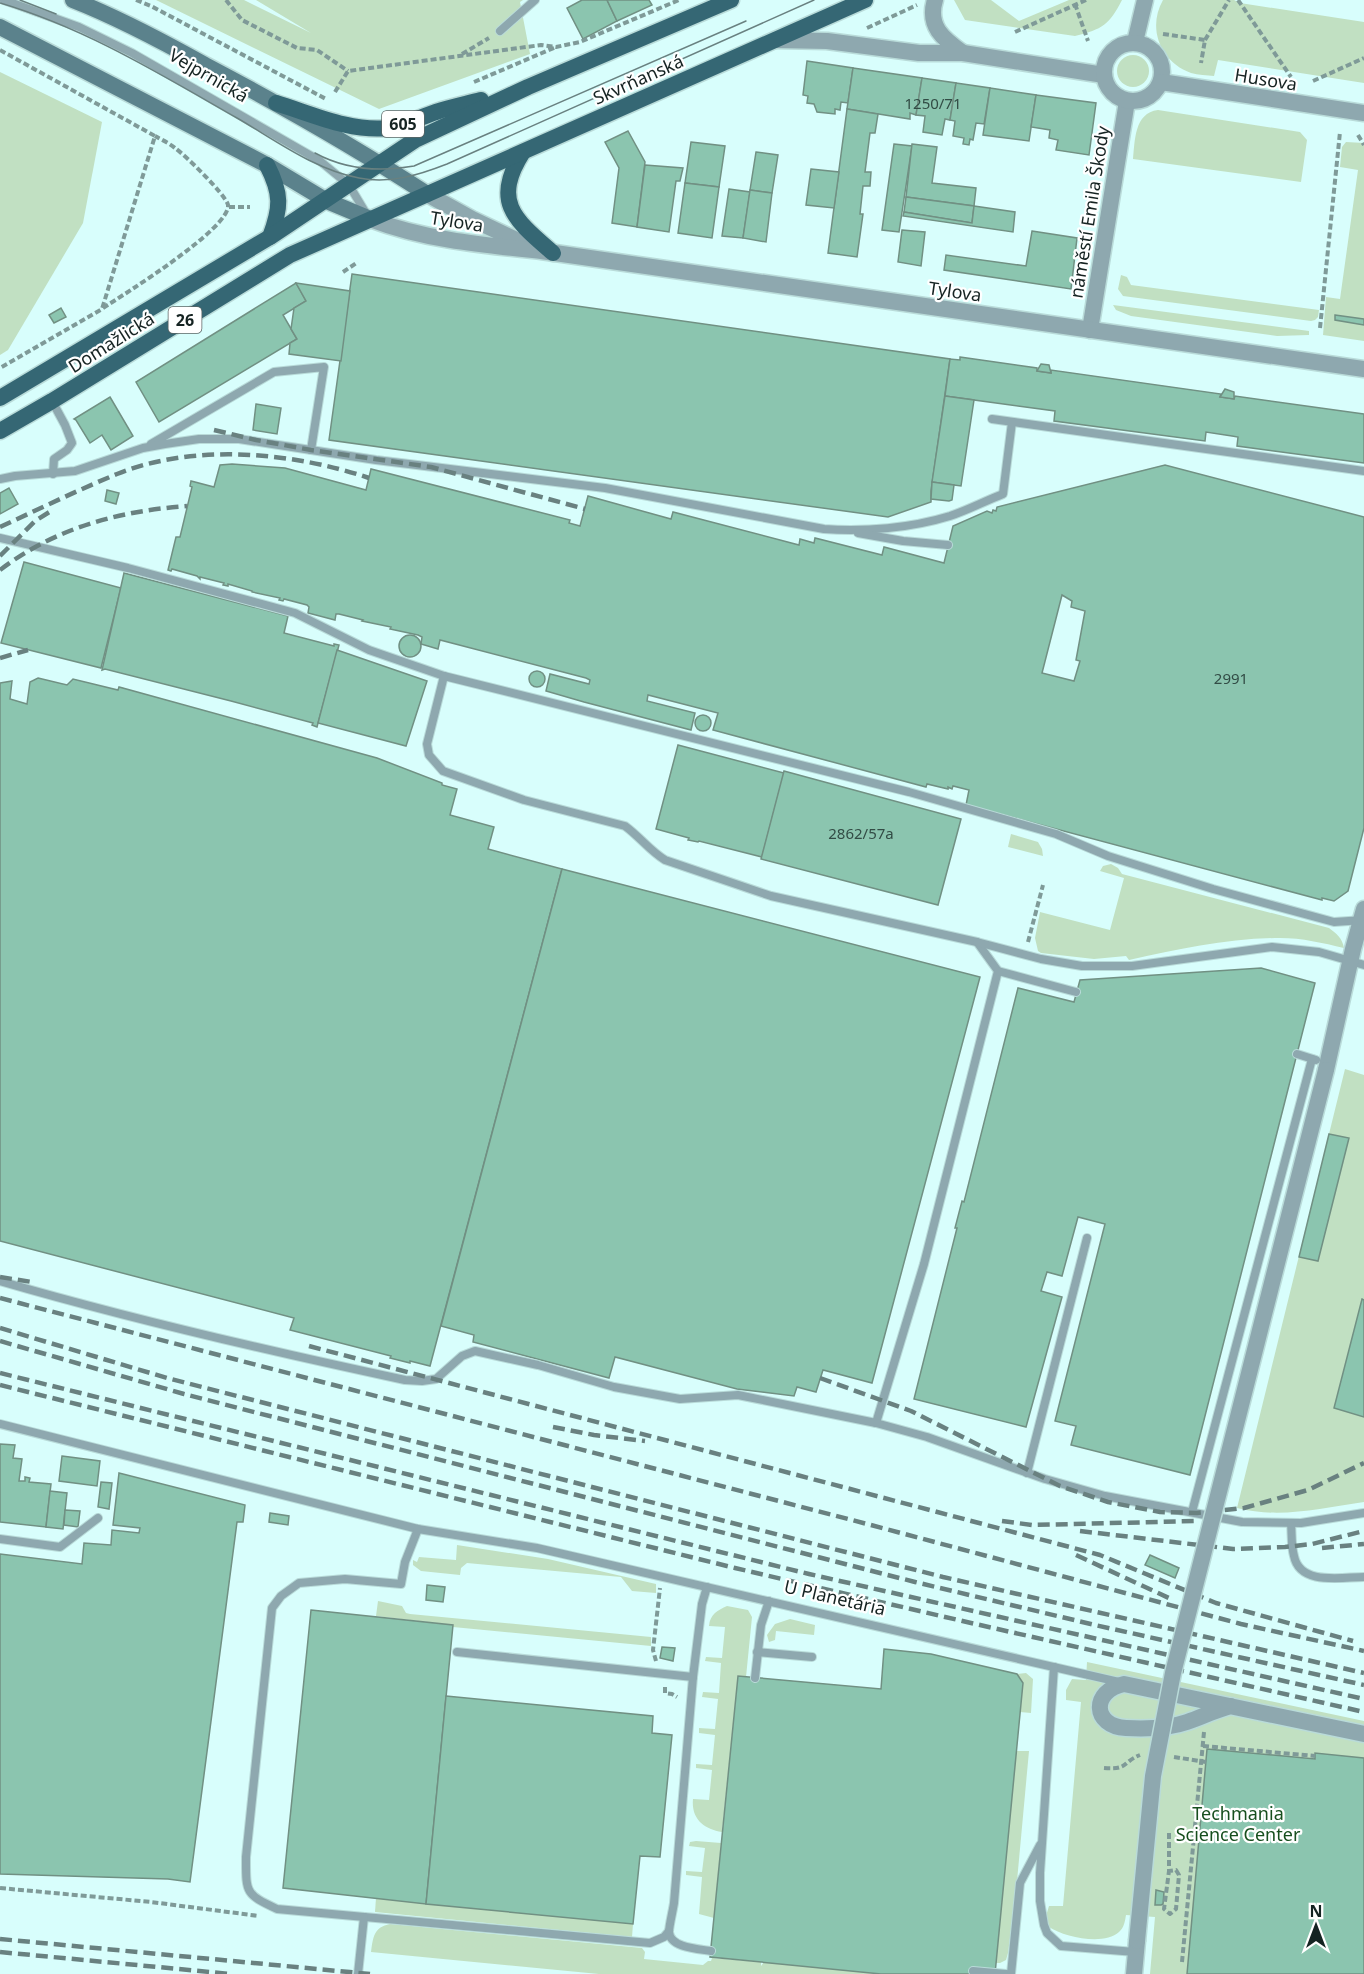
<svg xmlns="http://www.w3.org/2000/svg" width="1364" height="1974" font-family="'Noto Sans',sans-serif">
	<rect width="100%" height="100%" fill="#d8fefc"/>
	<g fill="#c1e0c2">
		<path d="M156,0H244L311,33L256,0H523L520,2L530,54L379,109Z"/>
		<path d="M954,0H991L1019,21L1069,0H1122C1109,25 1103,29 1075,36L965,20Z"/>
		<path d="M1163,0H1234L1240,3L1364,22V83L1218,60L1214,76C1207,75 1198,75 1191,73C1160,62 1147,28 1163,0Z"/>
		<circle cx="1133" cy="71" r="16"/>
		<path d="M0,72L102,122L83,223L8,350L0,355Z"/>
		<path d="M1158,110L1300,132L1307,140L1301,182L1133,159C1135,141 1134,113 1158,110Z"/>
		<path d="M1346,142L1364,143V341L1323,335L1326,297L1340,299L1358,170L1340,167L1342,147Z"/>
		<path d="M1121,275L1127,277L1131,285L1319,310L1318,317L1315,320L1311,321L1123,296L1118,289Z"/>
		<path d="M1113,305L1309,331V335L1277,336L1131,316L1116,310Z"/>
		<path d="M1011,834L1038,842L1042,849L1043,856L1008,847Z"/>
		<path d="M1111,864L1118,868L1122,874L1329,928C1337,934 1342,938 1344,948C1323,943 1302,938 1280,938C1229,938 1179,949 1129,960L1126,956L1094,959L1041,953L1038,951L1035,938L1040,912L1110,930L1124,878L1100,871L1103,866Z"/>
		<path d="M1345,1069L1364,1075V1502C1320,1508 1281,1519 1237,1508Z"/>
		<path d="M457,1545L548,1559L656,1584V1593L632,1591L621,1577L467,1563L461,1568L460,1575L421,1571L413,1565V1560L417,1562L419,1557L456,1560Z"/>
		<path d="M378,1601L402,1606L406,1613L410,1614L651,1637V1646L453,1627V1625L376,1616Z"/>
		<path d="M727,1606L748,1610L752,1617L746,1677L738,1676L722,1832C704,1829 691,1819 693,1799L709,1800L712,1770L696,1768V1764L712,1765L715,1735L699,1733V1728L715,1729L718,1699L702,1697L703,1692L719,1693L721,1663L705,1661L706,1657L722,1658L725,1627L709,1626C710,1614 718,1610 727,1606Z"/>
		<path d="M790,1619L815,1625L814,1635L776,1631L775,1640L769,1642L767,1635L775,1624Z"/>
		<path d="M1087,1662L1364,1721V1974H1150L1155,1917L1126,1915C1125,1921 1124,1928 1119,1932C1104,1946 1064,1937 1049,1927L1046,1916L1049,1906H1063L1081,1702L1066,1700V1690L1072,1679L1086,1680Z"/>
		<path d="M1026,1673L1033,1679L1031,1713L1020,1712L1023,1683L1017,1674Z"/>
		<path d="M1016,1751H1029L1016,1892L1008,1953L1006,1960L1000,1963H996Z"/>
		<path d="M696,1841L721,1843L714,1918L699,1914L702,1877L686,1875V1871L702,1872L705,1848L689,1846L690,1842Z"/>
		<path d="M376,1898L633,1924L632,1937L375,1912Z"/>
		<path d="M390,1924L642,1948L645,1952L644,1959L703,1965L708,1961H711L712,1958L761,1962V1966L764,1962L881,1974H599L371,1952C373,1937 374,1927 390,1924Z"/>
	</g>
	<g fill="#8bc5af" stroke="#719083" stroke-width="1.5" fill-rule="evenodd">
		<path d="M582,0H607L617,21L583,39L567,8Z"/>
		<path d="M607,0H649L652,5L617,21Z"/>
		<path d="M807,61L853,68L848,103L841,102L840,110L835,109V114L817,112L814,104L807,103L808,96L803,95Z"/>
		<path d="M853,68L922,78L916,115L910,113V119L847,109Z"/>
		<path d="M922,78L956,83L950,120L945,119L942,135L923,132L925,116L916,115Z"/>
		<path d="M956,83L990,88L984,124L976,123L973,140L970,139L969,145L963,144L964,138L953,136L955,121L950,120Z"/>
		<path d="M990,88L1036,95L1029,141L983,135Z"/>
		<path d="M1036,95L1096,103L1089,155L1056,150L1058,140L1049,138L1050,130L1031,127Z"/>
		<path d="M847,109L878,114L875,133H870L865,172H871L870,186H863L860,214H863L857,257L828,253Z"/>
		<path d="M628,131L645,162L637,227L612,223L619,168L605,142Z"/>
		<path d="M691,142L725,146L719,187L685,183Z"/>
		<path d="M894,144L912,146L899,232L882,230Z"/>
		<path d="M912,144L937,147L932,183L976,188L974,206L906,197Z"/>
		<path d="M756,152L778,155L772,193L750,190Z"/>
		<path d="M645,165L683,168L680,181H676L669,232L637,227Z"/>
		<path d="M811,169L839,172L834,208L806,205Z"/>
		<path d="M685,183L719,187L712,238L678,233Z"/>
		<path d="M729,189L750,192L743,238L722,236Z"/>
		<path d="M750,190L772,193L766,242L743,238Z"/>
		<path d="M906,197L974,206L972,223L904,212Z"/>
		<path d="M974,206L1015,212L1013,232L903,216L904,212L972,223Z"/>
		<path d="M902,230L925,232L921,266L898,262Z"/>
		<path d="M1032,231L1077,238L1071,289L944,270L946,255L1026,266Z"/>
		<path d="M352,274L950,359L931,491V502L888,517L329,440Z"/>
		<path d="M296,283L306,301L283,315L297,339L159,422L136,382Z"/>
		<path d="M296,283L350,291L341,361L289,354L290,343L297,339L291,329L294,308L306,301Z"/>
		<path d="M61,308L66,317L54,323L49,315Z"/>
		<path d="M1335,315L1364,319V325L1335,320Z"/>
		<path d="M960,357L1037,368V371L1051,373V370L1221,394L1220,397L1234,399L1235,396L1364,414V463L1237,446L1238,437L1232,436L1206,432L1205,441L1054,421L1055,411L945,396L950,359L960,360Z"/>
		<path d="M1041,364L1049,365L1051,373L1037,371Z"/>
		<path d="M1225,389L1234,392V399L1220,397Z"/>
		<path d="M945,396L974,400L961,486L932,482Z"/>
		<path d="M110,397L133,436L111,450L102,435L90,443L76,420L74,419Z"/>
		<path d="M256,404L281,408L277,434L253,430Z"/>
		<path d="M232,464L285,468L366,490L371,469L570,520L569,523L580,526L588,496L671,519L673,512L799,545L800,539L814,543L815,538L882,555L884,547L944,563L953,526L987,511L992,513L993,510L996,511L997,507L1165,465L1364,517V828L1348,891L1334,901L1322,898V900L966,805L969,790L953,786L952,789L948,787V789L927,784L926,787L713,730L718,713L648,695L647,701L695,713L691,730L584,702L546,691L550,674L589,684L590,680L586,678L440,640L438,649L421,644L422,637L418,635L390,629L391,627L362,621L363,620L339,614H336L335,620L308,613L309,607L307,605L284,599L283,601L279,600L280,598L252,592V591L228,584V586L223,585L224,583L200,577V579L197,576L172,569L171,571L168,570L176,537H180L192,487L190,486L191,481L214,487L220,465ZM1062,595L1072,601L1071,607L1085,611L1076,660L1080,661L1074,681L1042,673Z"/>
		<path d="M932,482L954,485L952,500L949,501L931,499Z"/>
		<path d="M9,488L18,504L0,514V493Z"/>
		<path d="M107,490L119,493L116,504L105,501Z"/>
		<path d="M24,562L121,588L101,668L1,643Z"/>
		<path d="M124,573L288,616L284,633L334,646V644L339,645L317,727L312,725L313,723L231,701L105,669L102,670Z"/>
		<circle cx="410" cy="646" r="11"/>
		<path d="M337,650L427,681L406,746L318,723Z"/>
		<circle cx="537" cy="679" r="8"/>
		<path d="M38,678L67,685L73,679L118,690L119,687L377,758L442,783V785L457,789L450,815L494,827L488,849L562,869L430,1366L410,1361V1363L390,1358L391,1356L290,1330L294,1318L0,1241V683L12,681L10,699L27,704L30,682Z"/>
		<circle cx="703" cy="723" r="8"/>
		<path d="M678,745L784,773L762,857L699,841L698,842L688,840L689,838L656,829Z"/>
		<path d="M784,771L961,819L938,905L761,859Z"/>
		<path d="M562,869L980,977L872,1383L823,1370L816,1392L797,1387L794,1396L737,1389L615,1357L609,1378L473,1342L474,1335L441,1326Z"/>
		<path d="M1261,968L1315,983L1190,1475L1071,1445L1076,1426L1055,1421L1105,1224L1078,1217L1062,1276L1047,1272L1041,1291L1062,1297L1026,1427L914,1399L957,1228H955L962,1201L964,1202L1018,988L1074,1002L1080,980Z"/>
		<path d="M1329,1134L1349,1138L1318,1261L1299,1257Z"/>
		<path d="M1362,1299L1364,1300V1417L1334,1408Z"/>
		<path d="M0,1444L15,1445L13,1458L22,1459L19,1481H25V1477L30,1478L29,1482L51,1484L46,1527L0,1522Z"/>
		<path d="M62,1456L100,1461L97,1486L59,1481Z"/>
		<path d="M119,1473L245,1505L243,1522H237L190,1882L168,1879L0,1874V1554L82,1564L84,1543L111,1545L112,1530L139,1533L140,1528L113,1525Z"/>
		<path d="M101,1482L112,1483L109,1509L98,1507Z"/>
		<path d="M50,1491L67,1493L63,1529L46,1527Z"/>
		<path d="M65,1510L80,1511L78,1527L64,1525Z"/>
		<path d="M270,1513L289,1516L288,1525L269,1522Z"/>
		<path d="M1150,1555L1179,1568L1175,1578L1145,1565Z"/>
		<path d="M427,1585L445,1587L443,1602L426,1600Z"/>
		<path d="M311,1610L453,1625L426,1904L283,1888Z"/>
		<path d="M662,1647L675,1648L673,1661L660,1658Z"/>
		<path d="M884,1649L931,1654L1017,1674L1023,1683L995,1974H881L710,1957L738,1676L881,1689Z"/>
		<path d="M446,1696L653,1716L652,1733L672,1735L660,1857L640,1856L633,1924L426,1904Z"/>
		<path d="M1207,1749L1315,1759V1753L1364,1758V1974H1187Z"/>
		<path d="M1156,1890L1164,1892L1163,1904L1161,1905H1155Z"/>
	</g>
	<g fill="none" stroke-linecap="round" stroke-linejoin="round">
		<defs>
			<g id="service">
				<path d="M4,0L79,27L132,53L320,161L349,185L367,215"/>
				<path d="M500,31L535,0"/>
				<path d="M52,401L65,425L72,443L67,450L54,459L53,474"/>
				<path d="M992,419L1364,471"/>
				<path d="M151,444L274,372L324,367L311,450"/>
				<path d="M0,479L15,476L75,471L143,448L165,444L199,439H239L376,460L605,488L824,529C865,532 911,528 950,516C968,510 985,501 1003,494L1012,422"/>
				<path d="M858,533L903,541L948,545"/>
				<path d="M0,538L128,568L295,613L369,650L444,676L909,792L1056,834L1108,856L1213,889L1334,922L1364,920"/>
				<path d="M444,676L427,744L429,755L443,771L524,800L625,826C640,837 650,851 665,860L771,896L977,942L998,971L924,1264L876,1423"/>
				<path d="M977,942L1041,959L1082,966H1132L1272,947L1319,952L1364,965"/>
				<path d="M998,971L1076,992"/>
				<path d="M1297,1054L1316,1060"/>
				<path d="M0,1281C134,1320 269,1351 405,1380L422,1381L436,1379L462,1356L475,1351L538,1365L614,1387L680,1399L738,1395L876,1423L927,1437L1045,1479L1105,1496L1242,1522L1301,1523L1364,1513"/>
				<path d="M0,1424L418,1529L537,1548L1119,1682"/>
				<path d="M1027,1473L1087,1238"/>
				<path d="M1192,1512L1312,1059"/>
				<path d="M1291,1523C1292,1534 1291,1546 1294,1556C1300,1586 1342,1577 1364,1577"/>
				<path d="M418,1529L405,1562L401,1584L345,1579L299,1583L281,1596L272,1608L246,1857C246,1893 245,1894 277,1909L650,1943L664,1937L669,1931"/>
				<path d="M0,1539L60,1547L98,1518"/>
				<path d="M707,1587L702,1604L693,1677L674,1903C673,1910 669,1926 669,1932C670,1948 699,1949 711,1951"/>
				<path d="M457,1652L693,1677"/>
				<path d="M757,1652L812,1657"/>
				<path d="M1054,1667L1040,1873V1901L1044,1925L1047,1933L1061,1946L1135,1952"/>
				<path d="M755,1678L761,1625L769,1601"/>
				<path d="M973,1971L1006,1974"/>
				<path d="M358,1974L364,1917"/>
				<path d="M1011,1974L1020,1883L1040,1845"/>
			</g>
			<g id="minor">
				<path d="M1135,42L1145,0"/>
				<path d="M1090,330L1127,101"/>
				<path d="M1326,1070L1353,949L1364,909"/>
				<path d="M1231,1706C1215,1710 1202,1717 1187,1722C1170,1728 1145,1729 1126,1728C1092,1726 1091,1691 1124,1684L1364,1734"/>
				<path d="M1134,1974L1137,1941"/>
			</g>
			<g id="tertiary">
				<path d="M935,0C927,26 943,39 963,53"/>
				<path d="M776,40L827,41L919,53H963L1104,75"/>
				<circle cx="1133" cy="72" r="29"/>
				<path d="M1161,82L1364,113"/>
				<path d="M427,194L472,219L529,246"/>
				<path d="M370,219C425,240 482,245 541,251L1364,369"/>
			</g>
			<g id="secondary">
				<path d="M73,0C119,18 162,41 205,65C281,105 355,147 427,194"/>
				<path d="M0,27L267,165L327,201L370,219"/>
			</g>
			<g id="primary">
				<path d="M276,103C312,114 350,132 388,128C405,126 420,117 436,112C451,107 466,104 481,100"/>
				<path d="M523,152C491,202 515,220 553,253"/>
				<path d="M267,165C282,194 281,208 270,237"/>
				<path d="M0,398L270,237L415,140L528,87L731,0"/>
				<path d="M0,431L52,401L290,255L865,0"/>
			</g>
		</defs>
		<use href="#service" stroke="#b9dbd9" stroke-width="10"/>
		<use href="#minor" stroke="#b9dbd9" stroke-width="19"/>
		<use href="#tertiary" stroke="#b9dbd9" stroke-width="19"/>
		<use href="#secondary" stroke="#b9dbd9" stroke-width="19"/>
		<use href="#primary" stroke="#b9dbd9" stroke-width="19"/>
		<g stroke="#7f9a98" stroke-width="4" stroke-dasharray="6 3" stroke-linecap="butt">
			<path d="M136,0L151,6L326,99"/>
			<path d="M226,0L242,20L297,48L317,50L348,71"/>
			<path d="M1238,0L1291,77"/>
			<path d="M1075,4L1088,41"/>
			<path d="M867,28L917,5"/>
			<path d="M1015,32L1086,0"/>
			<path d="M1163,34L1205,40L1201,63"/>
			<path d="M1205,40L1229,0"/>
			<path d="M0,50L155,136L102,309L0,368"/>
			<path d="M462,54L489,38"/>
			<path d="M1313,81L1364,58"/>
			<path d="M474,82L556,47"/>
			<path d="M335,92L348,71L541,45L556,47L580,42L679,0"/>
			<path d="M1358,135L1364,145"/>
			<path d="M229,207H250"/>
			<path d="M343,272L358,262"/>
			<path d="M103,308C123,295 231,228 228,205C226,195 185,155 175,148C169,143 162,140 155,136"/>
			<path d="M1320,328L1340,132"/>
			<path d="M1028,942L1043,885"/>
			<path d="M656,1661L653,1650L660,1588"/>
			<path d="M665,1687V1693L672,1694L677,1697"/>
			<path d="M1203,1746L1315,1756"/>
			<path d="M1174,1757L1206,1762"/>
			<path d="M1104,1768C1129,1770 1122,1762 1140,1755"/>
			<path d="M1169,1833V1871L1164,1909L1170,1914L1176,1909L1179,1875L1176,1870L1169,1871"/>
			<path d="M0,1888L151,1902L259,1916"/>
			<path d="M1182,1962L1204,1732"/>
		</g>
		<use href="#service" stroke="#8ea8af" stroke-width="8"/>
		<use href="#minor" stroke="#8ea8af" stroke-width="16"/>
		<use href="#tertiary" stroke="#8ea8af" stroke-width="16"/>
		<use href="#secondary" stroke="#5b828c" stroke-width="16"/>
		<use href="#primary" stroke="#356774" stroke-width="16"/>
		<g stroke="#698180" stroke-width="1.5">
			<path d="M20,0L56,14"/>
			<path d="M0,3C85,28 160,74 237,118C275,140 315,170 359,178C390,184 419,175 447,164L814,0"/>
			<path d="M315,153C346,170 380,172 414,166L746,21"/>
		</g>
		<g stroke="#698180" stroke-width="4.5" stroke-dasharray="12 6" stroke-linecap="butt">
			<path d="M214,430L256,440L311,450L431,467L585,509"/>
			<path d="M0,527C39,509 78,490 117,474C194,443 292,452 369,478"/>
			<path d="M0,556L35,521L51,511"/>
			<path d="M0,570C55,528 119,511 187,506"/>
			<path d="M0,658L28,650"/>
			<path d="M0,1277L32,1282"/>
			<path d="M0,1298L871,1525L1241,1624L1364,1651"/>
			<path d="M0,1328L167,1378L943,1577L1364,1673"/>
			<path d="M0,1341L184,1394L915,1582L1095,1625L1364,1685"/>
			<path d="M309,1346L1100,1555L1216,1603L1353,1641"/>
			<path d="M0,1373L809,1574L1364,1699"/>
			<path d="M820,1378L911,1411L1060,1486L1108,1502L1160,1512L1197,1513L1244,1508L1308,1490L1364,1463"/>
			<path d="M0,1385L735,1568L971,1623L1364,1712"/>
			<path d="M553,1427L594,1435L645,1441"/>
			<path d="M1002,1521L1032,1525L1197,1521"/>
			<path d="M1080,1531L1233,1549L1285,1547L1312,1544L1364,1531"/>
			<path d="M1322,1548L1364,1544"/>
			<path d="M1076,1555L1171,1599"/>
			<path d="M0,1939L370,1974"/>
			<path d="M0,1952L231,1974"/>
		</g>
		<defs>
			<path id="minor-bridge" d="M1137,1941L1153,1776L1173,1673L1326,1070"/>
		</defs>
		<use href="#minor-bridge" stroke="#b9dbd9" stroke-width="19" stroke-linecap="butt"/>
		<use href="#minor-bridge" stroke="#8ea8af" stroke-width="16"/>
	</g>
	<g text-anchor="middle" dominant-baseline="central" stroke-width="4.5" stroke-linejoin="round" paint-order="stroke">
		<g font-size="15" fill="#324c45">
			<text x="933" y="103">1250/71</text>
			<text x="1231" y="678">2991</text>
			<text x="861" y="833">2862/57a</text>
		</g>
		<g fill="#fff" stroke="#5b6564" stroke-width="1.5">
			<rect x="382" y="111" width="42" height="26" rx="4.5"/>
			<rect x="168.5" y="307" width="33" height="26" rx="4.5"/>
		</g>
		<g font-size="16" font-weight="bold" fill="#152322">
			<text x="403" y="124">605</text>
			<text x="185" y="320">26</text>
		</g>
		<g font-size="18" fill="#152322" stroke="#fff">
			<text transform="translate(209 75) rotate(30)">Vejprnická</text>
			<text transform="translate(638 79) rotate(-24)">Skvrňanská</text>
			<text transform="translate(1266 79) rotate(9)">Husova</text>
			<text transform="translate(1089 212) rotate(-81)">náměstí Emila Škody</text>
			<text transform="translate(457 221) rotate(9)">Tylova</text>
			<text transform="translate(955 291) rotate(8)">Tylova</text>
			<text transform="translate(111 342) rotate(-32)">Domažlická</text>
			<text transform="translate(835 1597) rotate(13)">U Planetária</text>
		</g>
		<g font-size="18" fill="#174f1e" stroke="#fff">
			<text x="1238" y="1813">Techmania<tspan x="1238" dy="21">Science Center</tspan></text>
		</g>
	</g>
	<g transform="translate(1316 1926)" stroke="#ffffff" stroke-width="4.5" paint-order="stroke">
	<path d="M0-4.5L10 22L0 15L-10 22Z" fill="#152322"/>
	<text y="-9" font-size="16" font-weight="bold" text-anchor="middle" fill="#152322">N</text>
	</g>
</svg>
